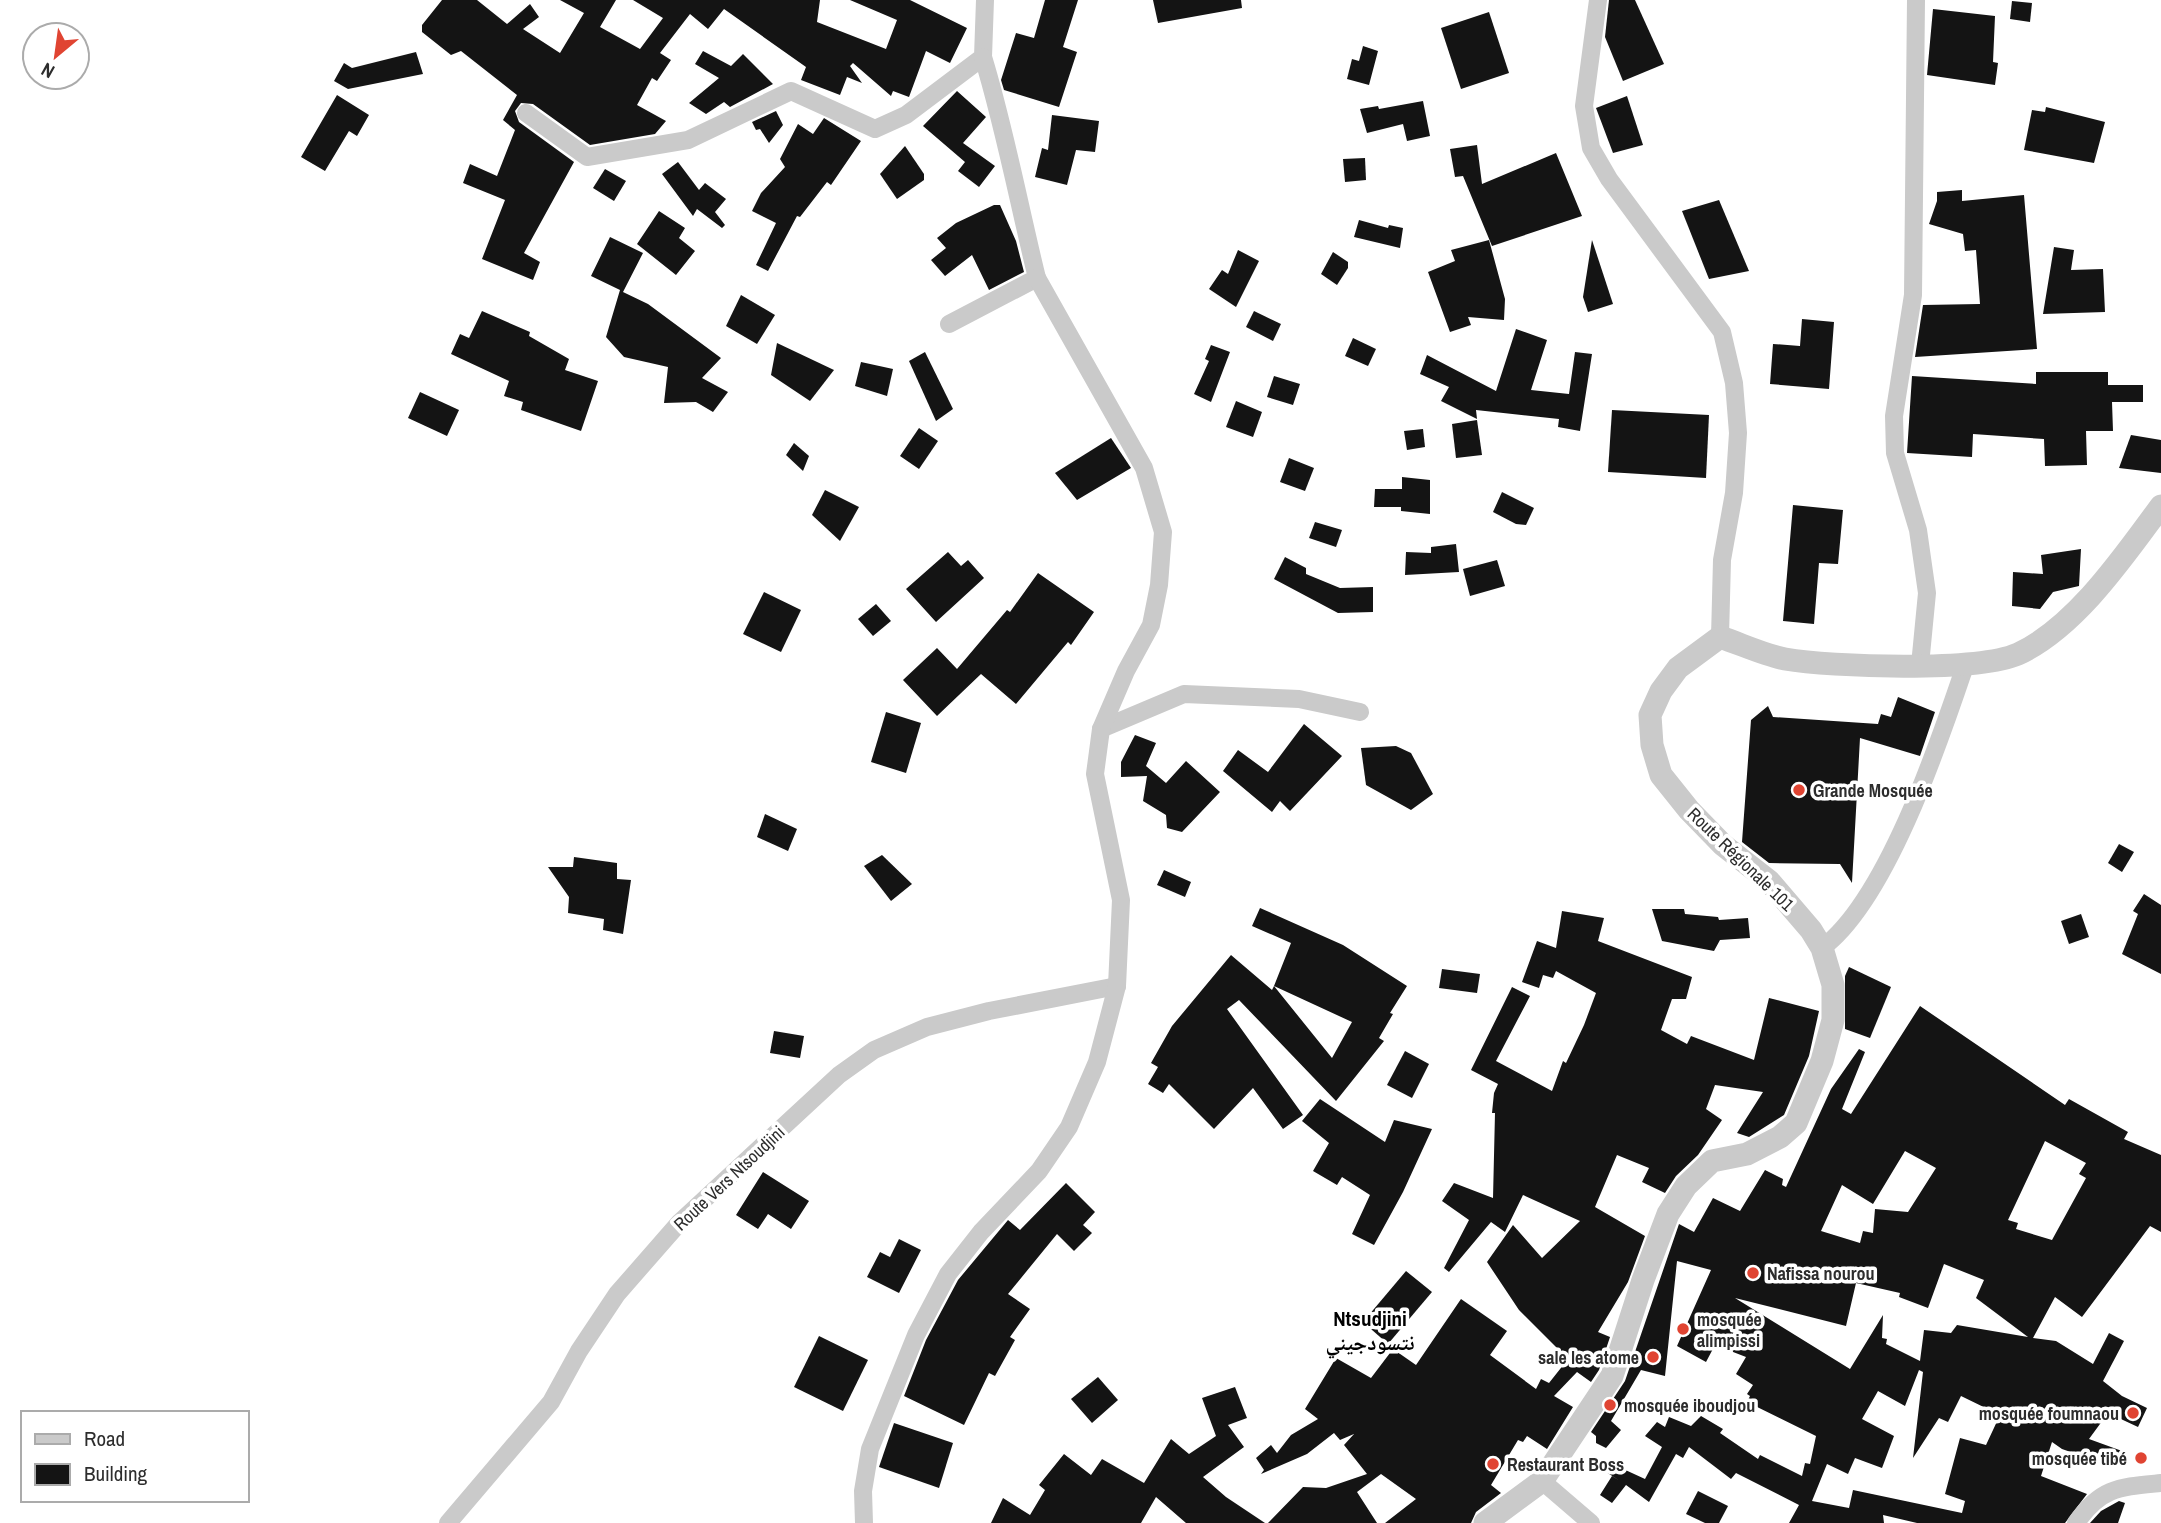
<svg xmlns="http://www.w3.org/2000/svg" width="2161" height="1523" font-family="'Archivo Narrow','Noto Naskh Arabic',sans-serif">
	<rect width="100%" height="100%" fill="#fff"/>
	<g fill="#141414" fill-rule="evenodd">
		<path d="M442,0H477L507,24L530,4L539,17L523,29L560,53L584,13L560,0H616L600,27L640,49L663,18L633,0H820L817,22L886,49L897,20L850,0H910L967,28L950,63L926,51L909,97L893,91L891,96L853,63L850,66L862,83L847,77L840,95L801,80L806,67L724,9L708,29L690,14L660,53L671,60L657,81L652,78L637,105L666,121L655,134L590,145L533,104L521,103L515,111L519,122L574,162L524,253L540,262L533,280L482,259L505,200L463,183L470,164L497,176L515,130L503,120L517,95L461,51L451,55L422,32V25Z"/>
		<path d="M1045,0H1078L1063,47L1077,52L1059,107L1004,90L1001,80L1016,33L1034,38Z"/>
		<path d="M1153,0H1241L1242,8L1158,23Z"/>
		<path d="M1609,0H1635L1664,64L1623,81L1605,37Z"/>
		<path d="M2012,1L2032,3L2030,22L2010,19Z"/>
		<path d="M1933,9L1995,16L1993,62L1998,63L1995,85L1927,75Z"/>
		<path d="M1489,12L1509,73L1461,89L1441,28Z"/>
		<path d="M1363,46L1378,51L1369,85L1347,79L1352,59L1359,61Z"/>
		<path d="M703,51L731,66L743,54L773,84L730,107L724,102L706,114L689,103L719,78L695,64Z"/>
		<path d="M416,52L423,74L348,89L334,81L344,63L352,68Z"/>
		<path d="M957,91L986,117L963,143L995,166L979,187L958,171L965,162L923,126Z"/>
		<path d="M337,95L369,115L357,136L349,131L325,171L301,157Z"/>
		<path d="M1627,96L1643,145L1613,153L1596,108Z"/>
		<path d="M1423,101L1430,136L1407,141L1403,124L1367,133L1360,109L1378,106L1379,109Z"/>
		<path d="M2046,107L2105,122L2094,163L2024,150L2032,110L2045,112Z"/>
		<path d="M776,111L783,125L769,143L760,129L756,130L752,122Z"/>
		<path d="M1052,115L1099,121L1095,152L1076,150L1067,185L1035,177L1042,148L1048,150Z"/>
		<path d="M824,118L861,141L831,185L827,182L800,217L797,216L768,271L756,265L776,223L752,211L761,193L785,167L780,159L798,124L813,134Z"/>
		<path d="M1477,145L1482,184L1556,153L1582,216L1492,246L1463,176L1455,177L1450,149Z"/>
		<path d="M905,146L924,174V180L897,199L880,174Z"/>
		<path d="M1365,158L1366,180L1345,182L1343,159Z"/>
		<path d="M678,162L699,190L705,183L726,199L715,212L725,225L722,228L697,209L693,216L662,174Z"/>
		<path d="M605,169L626,181L614,201L593,188Z"/>
		<path d="M1962,190V201L2024,195L2037,349L1915,357L1923,305L1980,304L1976,250L1965,251L1963,234L1929,224L1937,201V192Z"/>
		<path d="M1719,200L1749,271L1709,279L1682,211Z"/>
		<path d="M994,205H1000L1016,241L1024,272L989,290L972,255L945,276L931,260L946,248L937,238L956,223Z"/>
		<path d="M659,211L685,228L679,238L695,251L676,275L637,244Z"/>
		<path d="M1359,220L1388,228L1389,225L1403,228L1400,248L1354,237Z"/>
		<path d="M610,237L643,253L623,292L648,304L721,358L702,378L728,392L713,412L696,402L664,403L668,367L624,357L606,337L620,290L591,276Z"/>
		<path d="M1489,240L1505,299L1504,320L1468,317L1471,325L1450,332L1428,272L1455,261L1451,250Z"/>
		<path d="M1592,240L1613,304L1588,312L1583,297Z"/>
		<path d="M2054,247L2074,250L2071,270L2103,269L2105,312L2043,314Z"/>
		<path d="M1238,250L1259,261L1236,307L1209,289L1222,270L1228,274Z"/>
		<path d="M1333,252L1348,262V268L1337,285L1321,274Z"/>
		<path d="M741,295L775,315L757,344L726,326Z"/>
		<path d="M482,311L530,332L529,336L569,359L565,370L598,381L581,431L521,410L523,402L504,396L509,381L451,354L460,334L469,338Z"/>
		<path d="M1254,311L1281,324L1273,341L1246,327Z"/>
		<path d="M1802,319L1834,322L1829,389L1770,384L1773,344L1800,346Z"/>
		<path d="M1516,329L1547,340L1531,390L1569,394L1575,352L1592,354L1580,431L1558,427L1559,419L1476,410L1477,419L1441,401L1449,387L1420,374L1427,355L1496,391Z"/>
		<path d="M1353,338L1376,349L1368,366L1345,356Z"/>
		<path d="M777,343L834,370L810,401L771,375Z"/>
		<path d="M1211,345L1230,352L1211,402L1194,394L1209,361L1205,359Z"/>
		<path d="M925,352L953,409L936,421L909,361Z"/>
		<path d="M861,362L893,369L887,396L855,386Z"/>
		<path d="M2036,372H2108V385H2143V402H2112L2113,431H2086L2087,465L2045,466L2044,439L1973,434L1972,457L1907,453L1912,376L2036,384Z"/>
		<path d="M1274,376L1300,384L1293,405L1267,397Z"/>
		<path d="M420,392L459,410L447,436L408,418Z"/>
		<path d="M1236,401L1262,412L1253,437L1226,427Z"/>
		<path d="M1612,410L1709,415L1706,478L1608,472Z"/>
		<path d="M1477,420L1482,455L1456,458L1452,424Z"/>
		<path d="M919,428L938,441L919,469L900,456Z"/>
		<path d="M1423,429L1425,447L1407,450L1404,431Z"/>
		<path d="M2131,435L2161,440V473L2119,468Z"/>
		<path d="M1111,438L1131,468L1077,500L1055,473Z"/>
		<path d="M794,443L809,456L803,471L786,455Z"/>
		<path d="M1289,458L1314,468L1305,491L1280,482Z"/>
		<path d="M1402,477L1430,480V514L1401,511V507H1374L1375,489H1402Z"/>
		<path d="M825,490L859,507L840,541L812,515Z"/>
		<path d="M1502,492L1534,508L1526,525L1516,524L1493,512Z"/>
		<path d="M1793,505L1843,510L1838,564L1819,563L1814,624L1783,621Z"/>
		<path d="M1315,522L1342,530L1336,547L1309,538Z"/>
		<path d="M1456,544L1459,572L1405,575L1406,552L1431,553V547Z"/>
		<path d="M2081,549L2079,586L2053,592L2040,609L2012,606L2013,572L2043,574L2041,555Z"/>
		<path d="M948,552L961,566L968,560L984,578L936,622L906,589Z"/>
		<path d="M1285,557L1306,568V574L1340,588L1373,587V612L1338,613L1274,579Z"/>
		<path d="M1497,560L1505,586L1470,596L1463,569Z"/>
		<path d="M1038,573L1094,612L1071,645L1068,642L1016,704L981,674L937,716L903,680L937,648L957,669L1007,610L1010,612Z"/>
		<path d="M764,592L801,610L781,652L743,634Z"/>
		<path d="M876,604L891,621L873,636L858,619Z"/>
		<path d="M1898,697L1935,712L1920,756L1860,738L1852,883L1840,864L1769,863L1742,842L1751,720L1768,706L1773,717L1878,724L1881,714L1891,717Z"/>
		<path d="M886,712L921,723L906,773L871,762Z"/>
		<path d="M1304,724L1342,756L1290,811L1280,801L1272,812L1223,771L1238,750L1268,772Z"/>
		<path d="M1135,735L1156,743L1146,766L1166,783L1186,761L1220,792L1182,832L1167,828L1166,815L1143,801L1147,776L1121,777V762Z"/>
		<path d="M1396,746L1411,753L1433,794L1411,810L1366,785L1361,748Z"/>
		<path d="M765,814L797,829L788,851L757,837Z"/>
		<path d="M2119,844L2134,852L2122,872L2108,863Z"/>
		<path d="M882,855L912,884L891,901L864,866Z"/>
		<path d="M574,857L617,863V879L631,880L623,934L603,930L604,919L568,913L569,897L548,867H573Z"/>
		<path d="M1164,870L1191,882L1185,897L1157,885Z"/>
		<path d="M2144,894L2161,905V974L2122,954L2138,914L2133,911Z"/>
		<path d="M1260,908L1343,945L1407,986L1390,1013L1393,1014L1379,1038L1384,1041L1336,1101L1239,1000L1227,1009L1303,1115L1283,1129L1253,1088L1214,1129L1169,1084L1163,1093L1148,1084L1158,1067L1151,1063L1172,1026L1231,955L1272,990L1274,986L1332,1058L1352,1022L1274,986L1291,943L1252,926Z"/>
		<path d="M1652,909H1684L1685,914L1718,917L1719,920L1748,918L1750,938L1720,940L1714,951L1662,941Z"/>
		<path d="M1562,911L1604,918L1598,941L1692,977L1686,999H1672L1661,1030L1687,1044L1691,1036L1754,1060L1769,998L1819,1011L1809,1056L1784,1115L1749,1137L1737,1133L1763,1092L1715,1085L1706,1109L1722,1120L1698,1155L1676,1176L1665,1193L1642,1182L1649,1168L1617,1155L1595,1207L1645,1236L1628,1282L1598,1332L1610,1337L1599,1370L1591,1382L1577,1372L1554,1396L1573,1407L1547,1449L1527,1436L1523,1442L1518,1440L1491,1485L1501,1493L1476,1512L1471,1523H1385L1416,1499L1381,1474L1357,1492L1377,1523H1268L1303,1487L1326,1488L1367,1474L1344,1445L1354,1434L1340,1440L1334,1433L1307,1454L1261,1474L1264,1470L1256,1458L1271,1445L1277,1453L1291,1435L1318,1419L1305,1409L1336,1358L1371,1378L1393,1349L1416,1365L1461,1299L1507,1331L1490,1355L1536,1389L1541,1379L1549,1383L1568,1359L1519,1310L1487,1262L1513,1225L1542,1258L1580,1221L1523,1195L1505,1232L1491,1222L1449,1272L1444,1268L1469,1220L1442,1201L1454,1183L1493,1198L1495,1113H1492L1494,1093L1498,1084L1471,1070L1512,987L1530,996L1496,1061L1552,1091L1563,1061L1566,1063L1584,1025L1596,993L1556,971L1553,978L1543,975L1539,988L1522,982L1537,941L1556,948Z"/>
		<path d="M2081,914L2089,937L2069,944L2061,921Z"/>
		<path d="M1849,967L1891,987L1870,1038L1845,1029V976Z"/>
		<path d="M1442,969L1480,974L1477,993L1439,988Z"/>
		<path d="M1920,1006L2065,1105L2069,1099L2128,1132L2124,1139L2161,1155V1232L2150,1226L2082,1317L2055,1297L2033,1338L2056,1341L2093,1364L2109,1333L2124,1341L2103,1381L2122,1396L2147,1408L2138,1427L2108,1413L2089,1439L2122,1451L2116,1468L2062,1449L2052,1442L2041,1476L2087,1494L2065,1523H1917L1883,1515L1884,1523H1789L1799,1505L1736,1473L1731,1479L1689,1447L1683,1458L1676,1454L1649,1502L1626,1485L1612,1503L1600,1495L1612,1476L1620,1481L1603,1470L1608,1462L1645,1479L1662,1447L1645,1436L1657,1422L1665,1427L1669,1417L1691,1426L1701,1416L1723,1429L1720,1433L1758,1459L1760,1455L1802,1476L1805,1463L1810,1464L1816,1436L1747,1402L1750,1396L1747,1394L1753,1385L1736,1374L1746,1357L1715,1345L1706,1362L1677,1346L1711,1270L1677,1261L1665,1376L1641,1370L1611,1421L1621,1430L1606,1448L1596,1443V1436L1591,1432L1625,1381L1679,1224L1694,1232L1713,1198L1740,1211L1765,1170L1783,1179L1782,1185L1786,1187L1831,1089L1859,1049L1865,1052L1842,1109L1851,1114ZM2045,1141L2086,1163L2079,1174L2086,1178L2052,1240L2016,1229L2018,1223L2008,1220ZM1905,1151L1936,1168L1908,1212L1875,1209L1873,1233L1863,1231L1860,1243L1821,1231L1842,1185L1873,1204ZM1944,1264L1984,1280L1976,1298L2028,1337L1957,1325L1951,1333L1924,1330L1920,1361L1886,1344L1887,1339L1882,1338L1883,1315L1850,1369L1735,1298L1846,1326L1856,1283L1900,1293L1899,1297L1928,1308ZM1919,1370L1923,1372L1913,1458L1939,1418L1948,1422L1961,1396L2000,1415L1986,1445L1960,1438L1945,1494L1965,1501L1962,1513L1853,1490L1849,1508L1812,1501L1827,1464L1848,1474L1855,1458L1882,1468L1894,1436L1862,1419L1878,1391L1905,1406Z"/>
		<path d="M774,1031L804,1036L800,1058L770,1053Z"/>
		<path d="M1405,1051L1429,1064L1412,1098L1387,1085Z"/>
		<path d="M1320,1099L1385,1142L1394,1120L1432,1129L1403,1192L1374,1245L1352,1234L1370,1195L1342,1177L1337,1185L1313,1171L1329,1143L1302,1121Z"/>
		<path d="M763,1172L809,1201L791,1229L768,1214L758,1229L736,1215Z"/>
		<path d="M1066,1183L1095,1212L1083,1225L1092,1233L1074,1251L1057,1234L1008,1294L1030,1309L1010,1337L1015,1340L995,1376L989,1373L964,1425L904,1396L926,1340L958,1280L1008,1220L1020,1230Z"/>
		<path d="M899,1239L921,1250L899,1293L867,1277L880,1252L890,1257Z"/>
		<path d="M1406,1271L1432,1292L1388,1344L1363,1322Z"/>
		<path d="M819,1336L868,1360L843,1411L794,1387Z"/>
		<path d="M1098,1377L1118,1400L1092,1423L1071,1399Z"/>
		<path d="M1235,1387L1247,1418L1228,1425L1244,1447L1203,1477L1226,1497L1265,1523H1186L1156,1497L1141,1523H991L1003,1498L1030,1515L1045,1490L1039,1485L1064,1454L1091,1475L1102,1459L1144,1483L1171,1439L1189,1454L1216,1436L1202,1398Z"/>
		<path d="M894,1423L953,1443L939,1488L879,1467Z"/>
		<path d="M1698,1491L1728,1506L1719,1523H1705L1686,1514Z"/>
		<path d="M2119,1501L2125,1503L2118,1523H2090L2101,1511Z"/>
	</g>
	<g fill="none" stroke-linecap="round" stroke-linejoin="round">
		<g stroke="#cacaca" stroke-width="18">
			<path d="M1598,0L1584,106L1591,148L1609,179L1722,332L1734,383L1738,433L1734,493L1722,560L1720,637"/>
			<path d="M1916,0L1913,295L1894,416L1895,453L1918,530L1927,593L1920,665"/>
			<path d="M526,113L587,157L688,140L791,91L875,129L906,115L983,57L985,0"/>
			<path d="M949,324L1037,278C1019,205 1005,129 983,57"/>
			<path d="M1101,729L1184,694L1299,699L1360,712"/>
			<path d="M1822,948C1887,900 1940,740 1966,663"/>
			<path d="M1542,1481L1591,1523"/>
			<path d="M448,1523L551,1402L579,1351L617,1294L680,1222L839,1075L874,1050L927,1027L989,1011L1117,986"/>
			<path d="M864,1523L863,1491L870,1449L916,1335L948,1274L981,1232L1039,1171L1069,1127L1097,1062L1117,986L1121,900L1095,774L1101,729L1126,671L1151,625L1159,585L1163,532L1144,468L1037,278"/>
			<path d="M2076,1523C2101,1487 2120,1487 2161,1483"/>
		</g>
		<path stroke="#cacaca" stroke-width="23" d="M1485,1523L1542,1481L1612,1376L1643,1280L1668,1214L1686,1186L1712,1161L1747,1154L1780,1137L1796,1123L1822,1061L1833,1020V985L1822,948L1811,930L1769,881L1723,845L1689,810L1661,775L1652,745L1650,715L1661,691L1678,668L1720,637C1741,644 1764,655 1785,659C1832,667 1977,672 2018,654C2076,627 2124,556 2161,506"/>
	</g>
	<g fill="#e04432" stroke="#fff" stroke-width="2.5">
		<circle cx="1799" cy="790" r="7"/>
		<circle cx="1753" cy="1273" r="7"/>
		<circle cx="1683" cy="1329" r="7"/>
		<circle cx="1653" cy="1357" r="7"/>
		<circle cx="1610" cy="1405" r="7"/>
		<circle cx="2133" cy="1413" r="7"/>
		<circle cx="2141" cy="1458" r="7"/>
		<circle cx="1493" cy="1464" r="7"/>
	</g>
	<g text-anchor="middle" dominant-baseline="central" stroke-width="7" stroke-linejoin="round" paint-order="stroke">
		<g font-size="18" font-weight="bold" fill="#2d2d2d" stroke="#fff" text-anchor="start">
			<text x="1813" y="790">Grande Mosquée</text>
			<text x="1767" y="1273">Nafissa nourou</text>
			<text x="1697" y="1319">mosquée<tspan x="1697" dy="21">alimpissi</tspan></text>
			<text x="1639" y="1357" text-anchor="end">sale les atome</text>
			<text x="1624" y="1405">mosquée iboudjou</text>
			<text x="2119" y="1413" text-anchor="end">mosquée foumnaou</text>
			<text x="2127" y="1458" text-anchor="end">mosquée tibé</text>
			<text x="1507" y="1464">Restaurant Boss</text>
		</g>
		<g font-size="18" fill="#2d2d2d" stroke="#fff">
			<text transform="translate(1741 859) rotate(44)">Route Régionale 101</text>
			<text transform="translate(729 1178) rotate(-43)">Route Vers Ntsoudjini</text>
		</g>
		<g font-size="21" font-weight="bold" fill="#000" stroke="#fff">
			<text x="1370" y="1318">Ntsudjini<tspan x="1370" dy="24">نتسودجيني</tspan></text>
		</g>
	</g>
	<rect x="21" y="1411" width="228" height="91" fill="#ffffff" stroke="#ababab" stroke-width="2"/>
	<rect x="35" y="1434" width="35" height="10" fill="#cacaca" stroke="#ababab" stroke-width="2"/>
	<text x="84" y="1446" font-size="21" fill="#2d2d2d">Road</text>
	<rect x="35" y="1464" width="35" height="21" fill="#141414" stroke="#ababab" stroke-width="2"/>
	<text x="84" y="1481" font-size="21" fill="#2d2d2d">Building</text>
	<g transform="translate(56 56) rotate(209)"><circle r="33" fill="#ffffff" stroke="#ababab" stroke-width="2"/>
	<path d="M0-5L12 26L0 18L-12 26Z" fill="#e04432"/>
	<text y="-10" font-size="19" font-weight="bold" text-anchor="middle" fill="#2d2d2d">N</text>
	</g>
</svg>
